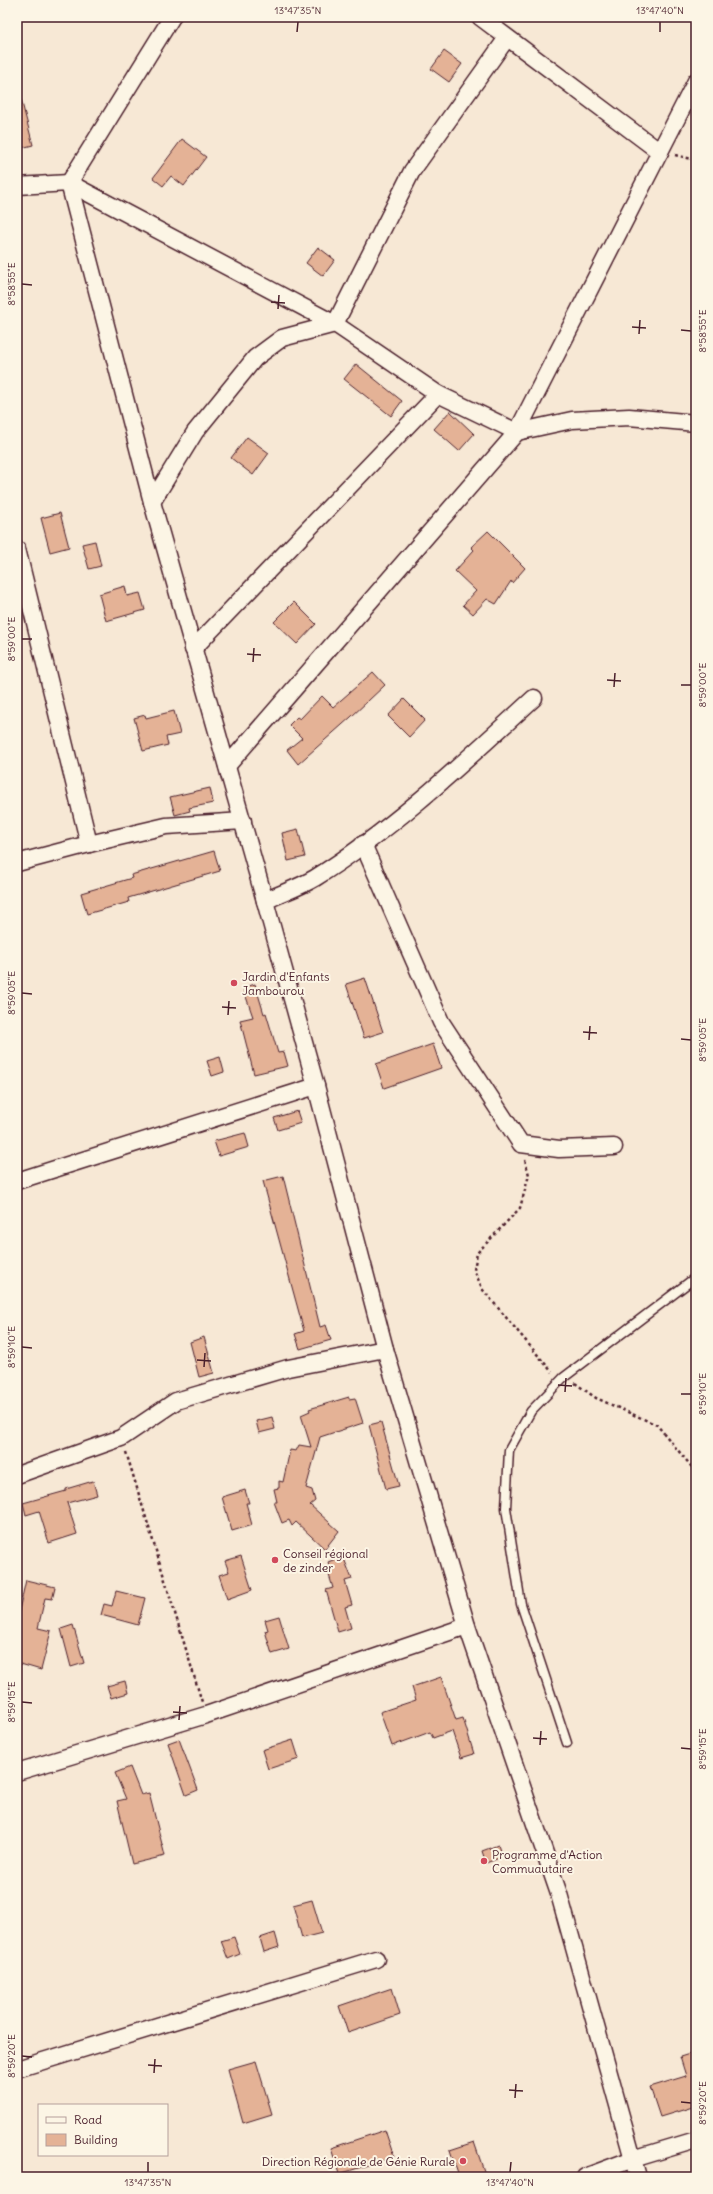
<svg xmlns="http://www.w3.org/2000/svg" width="713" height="2194" font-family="Delius,sans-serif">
	<rect width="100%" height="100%" fill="#f7e8d5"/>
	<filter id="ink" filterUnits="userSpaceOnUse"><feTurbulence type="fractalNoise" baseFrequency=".025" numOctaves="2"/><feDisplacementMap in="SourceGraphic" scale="8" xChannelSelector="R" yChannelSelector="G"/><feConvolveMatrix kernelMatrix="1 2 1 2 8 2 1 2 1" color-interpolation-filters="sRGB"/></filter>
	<g filter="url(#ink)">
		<g fill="#e4b296" stroke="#4a1f2b">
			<path d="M444,51L462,64L449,82L431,69Z"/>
			<path d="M21,99L33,145L17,149V100Z"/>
			<path d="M182,139L206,157L184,186L171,176L163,186L153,178Z"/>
			<path d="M318,247L335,260L323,276L306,263Z"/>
			<path d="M356,364L402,401L391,416L344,379Z"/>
			<path d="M450,411L474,434L459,451L434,429Z"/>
			<path d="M247,437L269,453L253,475L231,458Z"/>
			<path d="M60,513L69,547L50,552L41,518Z"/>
			<path d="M488,531L525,568L512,583L511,581L496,604L487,599L473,614L463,605L476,591L455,571L474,550L471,547Z"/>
			<path d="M95,541L101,566L89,569L82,544Z"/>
			<path d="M125,586L127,596L140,593L145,610L106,621L99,594Z"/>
			<path d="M294,602L316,624L297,644L274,622Z"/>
			<path d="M373,672L385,685L351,717L298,764L287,750L302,738L289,725L297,717L300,719L322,696L333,707Z"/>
			<path d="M404,699L425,720L409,737L388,716Z"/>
			<path d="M174,711L180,734L166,737L168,745L143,751L134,718L145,715L146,718Z"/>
			<path d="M210,788L213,803L189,808L190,811L175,815L170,797Z"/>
			<path d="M298,829L305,857L288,861L282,833Z"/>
			<path d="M214,851L220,871L128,898L129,902L87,914L81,893L132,878L131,875Z"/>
			<path d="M365,978L383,1032L364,1038L346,984Z"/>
			<path d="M255,984L264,1014L266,1013L278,1053L284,1052L288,1066L254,1074L240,1020L253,1017L243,988Z"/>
			<path d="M433,1044L441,1068L384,1088L376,1064Z"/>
			<path d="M220,1057L224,1072L212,1076L207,1061Z"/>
			<path d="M297,1111L301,1123L278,1130L274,1118Z"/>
			<path d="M245,1133L249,1147L219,1156L214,1141Z"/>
			<path d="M283,1176L320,1327L326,1325L331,1340L300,1349L295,1334L304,1331L263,1181Z"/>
			<path d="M204,1337L214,1373L199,1377L190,1342Z"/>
			<path d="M349,1397V1399L355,1398L363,1423L320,1437L306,1488L312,1490L315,1501L310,1505L339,1531L325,1549L296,1522L292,1526L289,1520L282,1523L274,1502H277L274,1489L279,1488V1481L283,1482L290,1450L296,1451L299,1445L311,1447L301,1415L310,1411L309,1409Z"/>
			<path d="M272,1417L275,1429L259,1433L256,1421Z"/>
			<path d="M381,1422L399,1486L386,1489L369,1425Z"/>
			<path d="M93,1481L97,1495L67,1503L77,1534L49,1543L39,1511L26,1515L23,1503L66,1491V1489Z"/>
			<path d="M245,1490L249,1503H246L252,1525L232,1531L222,1497Z"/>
			<path d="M241,1556L252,1590L227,1599L219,1575L229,1572L225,1561Z"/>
			<path d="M343,1556L352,1579L345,1581L352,1605L345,1607L351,1628L338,1632L326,1590L333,1588L329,1575L332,1573L328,1562Z"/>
			<path d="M26,1580L55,1587L52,1599L45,1598L38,1628L51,1631L41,1670L17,1663V1619Z"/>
			<path d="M116,1591L145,1598L138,1625L101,1615L104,1604L112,1606Z"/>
			<path d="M279,1616L289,1649L272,1654L265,1631L268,1630L265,1620Z"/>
			<path d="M73,1625L84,1663L71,1667L61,1629Z"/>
			<path d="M441,1677L456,1720L463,1718L474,1754L461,1758L452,1731L433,1738L430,1732L392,1746L380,1712L416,1700L412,1687Z"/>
			<path d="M125,1681L128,1693L111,1698L107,1686Z"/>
			<path d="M179,1739L198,1790L186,1795L168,1743Z"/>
			<path d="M293,1740L299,1759L268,1769L262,1750Z"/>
			<path d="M130,1767L141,1795L149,1793L165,1856L132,1864L117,1801L126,1799L115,1773Z"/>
			<path d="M498,1845L502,1857L486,1863L482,1851Z"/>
			<path d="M312,1900L322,1933L302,1938L293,1905Z"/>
			<path d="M275,1933L279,1947L264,1952L260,1938Z"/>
			<path d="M234,1937L240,1954L228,1959L221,1941Z"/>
			<path d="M392,1988L400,2015L348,2033L339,2006Z"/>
			<path d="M696,2052V2106L660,2117L650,2087L686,2076L680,2057Z"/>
			<path d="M256,2061L272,2114L243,2123L228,2069Z"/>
			<path d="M385,2130L394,2157L339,2174L331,2148Z"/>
			<path d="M474,2142L485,2174L475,2177H459L450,2150Z"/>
		</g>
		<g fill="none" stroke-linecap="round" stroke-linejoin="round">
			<defs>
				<path id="service" d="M567,1743L521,1604L506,1508L509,1450L531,1411L563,1378L696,1277"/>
				<g id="minor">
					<path d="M172,17L69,183L335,324L438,394L517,432L572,420L629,417L696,423"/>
					<path d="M480,17L660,152"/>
					<path d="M17,186L69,183L152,502L265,901L316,1086L385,1349L467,1626L559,1894L638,2177"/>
					<path d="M152,502L195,432L255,358L282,338L335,324L412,171L507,38"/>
					<path d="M17,549L89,844"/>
					<path d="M193,649L438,394"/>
					<path d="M227,766L517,432L696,81"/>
					<path d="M363,844L441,1022L521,1144L559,1149L614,1147"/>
					<path d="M17,863L89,844L166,826L243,821"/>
					<path d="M265,901C282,893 300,887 315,878C395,828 465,761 534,698"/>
					<path d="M17,1181L316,1086"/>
					<path d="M17,1475L121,1438L176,1401L288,1368L385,1349"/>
					<path d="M17,1772L206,1715L467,1626"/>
					<path d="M17,2069L376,1959"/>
					<path d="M585,2177L633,2159L696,2140"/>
				</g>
			</defs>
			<use href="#service" stroke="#4a1f2b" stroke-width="11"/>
			<use href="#minor" stroke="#4a1f2b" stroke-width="19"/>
			<g stroke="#4a1f2b" stroke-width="2.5" stroke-dasharray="3 3" stroke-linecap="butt">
				<path d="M675,155L696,160"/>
				<path d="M525,1160L529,1175L520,1208L477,1253L474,1270L483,1290L552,1372"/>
				<path d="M575,1383L596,1398L657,1425L696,1472"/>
				<path d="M126,1452L202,1702"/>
			</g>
			<use href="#service" stroke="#fcf5e5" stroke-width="8"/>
			<use href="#minor" stroke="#fcf5e5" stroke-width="16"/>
		</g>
	</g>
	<path fill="none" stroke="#4a1f2b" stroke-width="1.5" d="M297,32L298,22M660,32V22M22,284L32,285M271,302L285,303M278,309L279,295M632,327L646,328M681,330L691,331M639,334L640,320M22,639H32M247,654L261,655M253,662L254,648M607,680L621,681M681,685H691M614,687L615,673M22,993L32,994M222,1007L236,1008M228,1015L229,1001M583,1032L597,1033M681,1039L691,1040M589,1040L590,1026M22,1347L32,1348M197,1360L211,1361M204,1367L205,1353M558,1385L572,1386M565,1392L566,1378M681,1394H691M22,1702L32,1703M173,1712L187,1713M179,1720L180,1706M533,1738L547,1739M540,1745L541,1731M681,1748L691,1749M22,2056L32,2057M148,2065L162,2066M154,2073L155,2059M509,2090L523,2091M515,2098L516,2084M681,2102L691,2103M148,2172V2162M510,2172L511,2162"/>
	<g fill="#d1495b" stroke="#fcf5e5" stroke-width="1.5">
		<circle cx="234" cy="983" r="4"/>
		<circle cx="275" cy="1560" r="4"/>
		<circle cx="484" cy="1861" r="4"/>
		<circle cx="463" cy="2161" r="4"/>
	</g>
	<g text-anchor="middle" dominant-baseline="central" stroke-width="4" stroke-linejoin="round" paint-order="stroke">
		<g font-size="12" fill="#4a1f2b" stroke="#fcf5e5" text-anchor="start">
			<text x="242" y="976">Jardin d'Enfants<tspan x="242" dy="14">Jambourou</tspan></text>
			<text x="283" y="1553">Conseil régional<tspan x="283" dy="14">de zinder</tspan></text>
			<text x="492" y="1854">Programme d'Action<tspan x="492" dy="14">Commuautaire</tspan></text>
			<text x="455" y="2161" text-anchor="end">Direction Régionale de Génie Rurale</text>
		</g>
	</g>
	<rect width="713" height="2194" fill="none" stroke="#fcf5e5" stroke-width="44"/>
	<rect x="38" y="2104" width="130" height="52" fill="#fcf5e5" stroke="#b59f9b"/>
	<rect x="46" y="2117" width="20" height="6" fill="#fcf5e5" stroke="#b59f9b"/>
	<text x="74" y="2124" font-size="12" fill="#4a1f2b">Road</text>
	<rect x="46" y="2134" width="20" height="12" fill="#e4b296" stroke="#b59f9b"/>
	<text x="74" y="2144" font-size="12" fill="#4a1f2b">Building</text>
	<rect x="22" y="22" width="669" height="2150" fill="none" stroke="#4a1f2b" stroke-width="1.5"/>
	<g font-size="10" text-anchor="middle" fill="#4a1f2b">
		<text x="298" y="14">13°47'35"N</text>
		<text x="660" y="14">13°47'40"N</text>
		<text transform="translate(11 284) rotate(-90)" y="4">8°58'55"E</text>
		<text transform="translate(702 331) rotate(-90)" y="4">8°58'55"E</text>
		<text transform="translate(11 639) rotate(-90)" y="4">8°59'00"E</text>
		<text transform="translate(702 685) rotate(-90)" y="4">8°59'00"E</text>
		<text transform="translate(11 993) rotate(-90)" y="4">8°59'05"E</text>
		<text transform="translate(702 1040) rotate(-90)" y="4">8°59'05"E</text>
		<text transform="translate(11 1347) rotate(-90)" y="4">8°59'10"E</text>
		<text transform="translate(702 1394) rotate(-90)" y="4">8°59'10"E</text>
		<text transform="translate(11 1702) rotate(-90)" y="4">8°59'15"E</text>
		<text transform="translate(702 1749) rotate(-90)" y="4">8°59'15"E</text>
		<text transform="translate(11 2056) rotate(-90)" y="4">8°59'20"E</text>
		<text transform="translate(702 2103) rotate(-90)" y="4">8°59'20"E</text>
		<text x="148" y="2186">13°47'35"N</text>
		<text x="510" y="2186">13°47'40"N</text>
	</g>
</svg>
